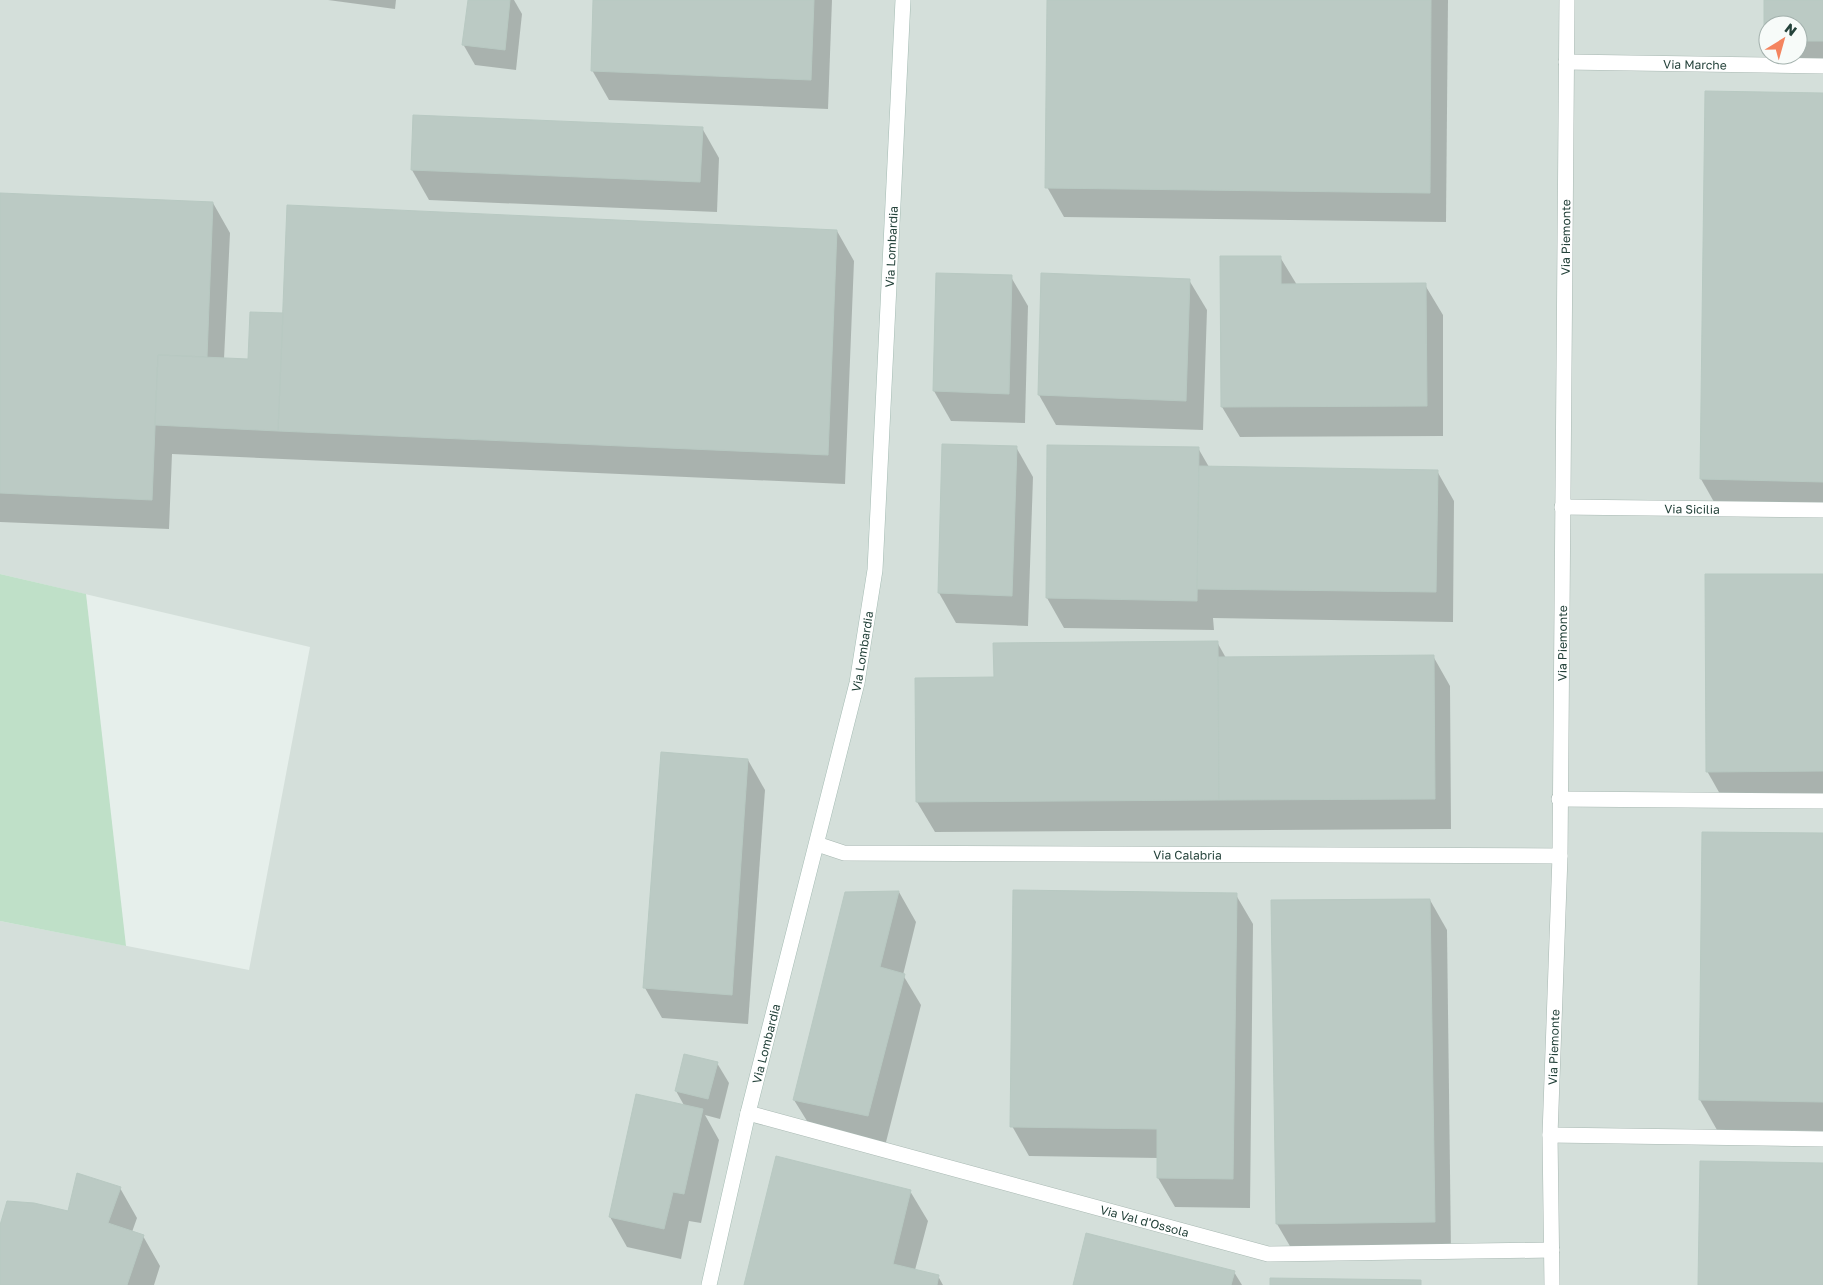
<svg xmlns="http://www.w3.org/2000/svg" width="1823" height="1285" font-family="'Golos Text',sans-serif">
	<rect width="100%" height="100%" fill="#e6efeb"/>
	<path fill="#d4dfda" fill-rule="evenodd" d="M0,0H1823V1285H0V921L249,970L310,647L0,574ZM1768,25H1798V55H1768Z"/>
	<path fill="#bfe0c8" d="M0,574L86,594L126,946L0,921Z"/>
	<g fill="#0003">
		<path d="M328,0H396L395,9Z"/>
		<path d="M469,0H514L522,14L516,70L475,65L463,44Z"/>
		<path d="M594,0H832L828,109L609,100L592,70Z"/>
		<path d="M1048,0H1448L1446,222L1064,217L1047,187Z"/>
		<path d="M1765,0H1823V70H1782L1774,55H1798V25H1768V45L1765,40Z"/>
		<path d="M1823,94V511L1718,509L1701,479Z"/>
		<path d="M702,128L719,158L717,212L429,200L412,170Z"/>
		<path d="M0,194L213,203L230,233L224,359L250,360L837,231L854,261L845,484L172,454L169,529L0,522Z"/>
		<path d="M1280,257L1297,285H1425L1443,315V436L1240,437L1222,407Z"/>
		<path d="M1011,277L1028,306L1025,423L951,421L934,391Z"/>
		<path d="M1189,280L1207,310L1203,430L1056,425L1039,395Z"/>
		<path d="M1049,446L1198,448L1209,467L1437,471L1454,501L1453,622L1213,618L1214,630L1064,628L1047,598Z"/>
		<path d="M1016,447L1033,477L1028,626L956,623L939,593Z"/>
		<path d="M1823,575V801H1724L1707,771Z"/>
		<path d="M1217,642L1226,658L1433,656L1450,686L1451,829L935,832L917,802L916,680L995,679Z"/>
		<path d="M748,760L765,790L748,1024L662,1018L645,988Z"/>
		<path d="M1703,833L1823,834V1131L1717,1130L1700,1100Z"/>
		<path d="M899,892L916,922L903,975L921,1005L885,1146L812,1129L794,1100Z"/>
		<path d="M1236,895L1253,924L1250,1208L1175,1207L1158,1178V1158L1029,1156L1012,1126Z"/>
		<path d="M1430,900L1447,930L1451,1252L1294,1253L1277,1224Z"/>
		<path d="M717,1063L729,1083L720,1119L705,1115L719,1140L701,1223L689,1221L681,1259L627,1247L610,1217L685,1107L676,1091Z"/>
		<path d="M120,1188L137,1218L132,1232L143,1236L160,1266L154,1285H0V1230L69,1212Z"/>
		<path d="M910,1191L928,1221L915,1270L938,1276L943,1285H745Z"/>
		<path d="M1234,1272L1242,1285H1074Z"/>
	</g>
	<g fill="#bbcac4" stroke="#b8c9c2">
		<path d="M468,0H510L505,50L462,45Z"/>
		<path d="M593,0H814L811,80L591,71Z"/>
		<path d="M1047,0H1431L1430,193L1045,188Z"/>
		<path d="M1764,0H1823V41H1798V25H1768V40H1764Z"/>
		<path d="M1705,91L1823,93V482L1700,479Z"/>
		<path d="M413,115L703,127L700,182L411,170Z"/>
		<path d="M0,193L213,202L207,357L158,355L152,500L0,493Z"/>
		<path d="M287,205L837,230L828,455L278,431Z"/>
		<path d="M1220,256H1281V284L1426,283L1427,406L1221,407Z"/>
		<path d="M936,273L1012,275L1009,394L933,391Z"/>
		<path d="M1041,273L1190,279L1186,401L1038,395Z"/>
		<path d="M250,312L283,313L278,431L155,425L158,355L248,359Z"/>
		<path d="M942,444L1017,446L1012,596L938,593Z"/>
		<path d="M1047,445L1199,447L1197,601L1046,598Z"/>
		<path d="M1199,466L1438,470L1436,592L1197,589Z"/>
		<path d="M1705,574H1823V771L1706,772Z"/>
		<path d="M1218,641L1219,800L916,802L915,678L994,677L993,643Z"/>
		<path d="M1434,655L1435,799L1219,800L1218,657Z"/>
		<path d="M661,752L748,759L732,995L643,988Z"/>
		<path d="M1702,832L1823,833V1102L1699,1100Z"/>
		<path d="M1013,890L1237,893L1233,1179L1157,1178V1129L1010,1127Z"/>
		<path d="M899,891L880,967L905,974L868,1116L793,1100L845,892Z"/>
		<path d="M1430,899L1435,1222L1276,1224L1271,900Z"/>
		<path d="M684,1054L718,1062L708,1099L675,1091Z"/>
		<path d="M636,1094L703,1109L684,1194L673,1192L664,1229L609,1217Z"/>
		<path d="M776,1156L911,1190L893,1264L939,1275L937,1285H744Z"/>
		<path d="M1700,1161L1823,1163V1285H1698Z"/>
		<path d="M77,1173L121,1187L108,1223L144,1235L127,1285H0V1225L7,1201L34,1203L68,1211Z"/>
		<path d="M1086,1233L1235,1271L1231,1285H1073Z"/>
		<path d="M1270,1278L1421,1280V1285H1270Z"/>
	</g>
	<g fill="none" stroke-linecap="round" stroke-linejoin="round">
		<defs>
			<g id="lane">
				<path d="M1559,799L1823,801"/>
				<path d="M1550,1135L1823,1139"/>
			</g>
			<g id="street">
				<path id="s1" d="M1566,62L1823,66"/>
				<path id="s2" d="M1562,507L1823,510"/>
				<path id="s3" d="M817,844L844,853L1560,856"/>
				<path id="s4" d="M748,1113L1268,1254L1552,1250"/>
				<path id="s5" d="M1552,1285L1550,1135L1560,856L1567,0"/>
			</g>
			<g id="secondary">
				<path id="s6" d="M709,1285L748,1113L857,683L875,570L903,0"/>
			</g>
		</defs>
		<use href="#lane" stroke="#a8b8b2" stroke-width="16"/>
		<use href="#street" stroke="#a8b8b2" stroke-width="16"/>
		<use href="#secondary" stroke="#a4bbb3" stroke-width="16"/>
		<use href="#lane" stroke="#fff" stroke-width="15"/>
		<use href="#street" stroke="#fff" stroke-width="15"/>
		<use href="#secondary" stroke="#fff" stroke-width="15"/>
	</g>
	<g text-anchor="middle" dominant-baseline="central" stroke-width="4" stroke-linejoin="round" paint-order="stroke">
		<g font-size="12" fill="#24423a" stroke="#f7fbf9">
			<text stroke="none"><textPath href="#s1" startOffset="129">Via Marche</textPath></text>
			<text stroke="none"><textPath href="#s5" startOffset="1048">Via Piemonte</textPath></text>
			<text stroke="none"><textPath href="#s6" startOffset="1058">Via Lombardia</textPath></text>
			<text stroke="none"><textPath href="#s2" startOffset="130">Via Sicilia</textPath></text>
			<text stroke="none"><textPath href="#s5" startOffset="642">Via Piemonte</textPath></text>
			<text stroke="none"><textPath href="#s6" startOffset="652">Via Lombardia</textPath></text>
			<text stroke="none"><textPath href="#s3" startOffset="372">Via Calabria</textPath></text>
			<text stroke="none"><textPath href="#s6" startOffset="248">Via Lombardia</textPath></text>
			<text stroke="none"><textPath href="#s5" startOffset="238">Via Piemonte</textPath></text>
			<text stroke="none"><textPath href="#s4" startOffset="411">Via Val d'Ossola</textPath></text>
		</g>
	</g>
	<g transform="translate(1783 40) rotate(37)"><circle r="24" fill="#f7fbf9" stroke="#a3b1ad"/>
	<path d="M0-4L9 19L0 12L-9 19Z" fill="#f4845f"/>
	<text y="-8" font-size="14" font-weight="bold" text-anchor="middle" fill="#24423a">N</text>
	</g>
</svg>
